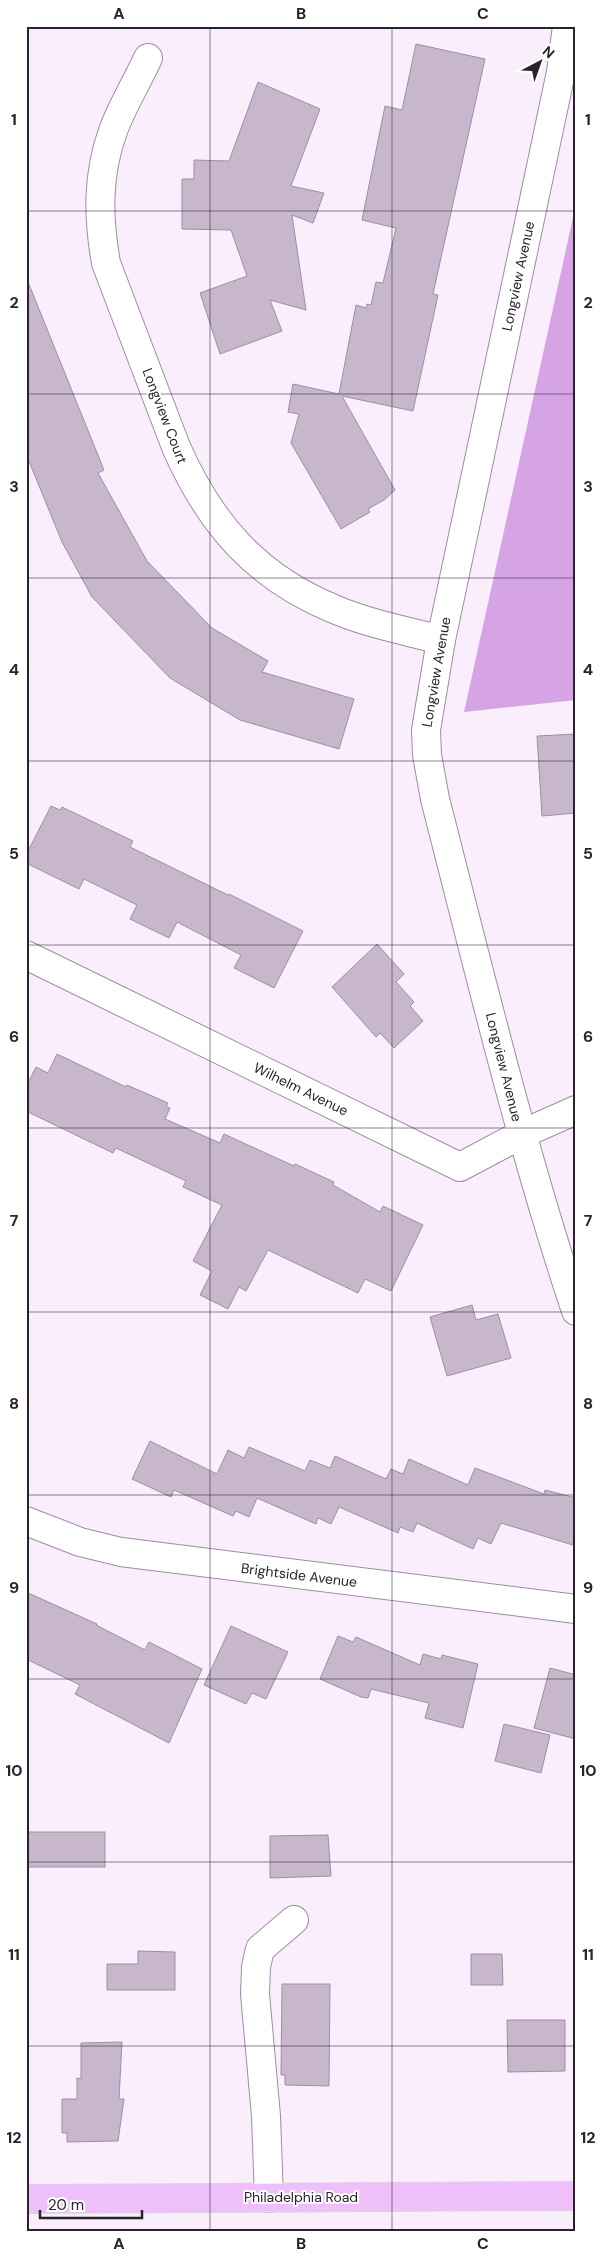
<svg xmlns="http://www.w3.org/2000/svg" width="602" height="2257" font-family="'DM Sans',sans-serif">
	<rect width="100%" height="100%" fill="#faeefd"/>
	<path fill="#d6a4e4" d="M574,213L576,700L464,712Z"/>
	<g fill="#c8b6cd" stroke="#9f8ea3">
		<path d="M416,44L485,59L433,294L438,295L413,411L342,396L395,490L384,500L368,509L370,512L341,529L291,443L299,414L288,412L293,384L339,394L356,305L366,308L367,304L371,305L376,282L383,283L396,228L362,220L385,106L402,110Z"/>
		<path d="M258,82L320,109L291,186L324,193L313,223L292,215L306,310L270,300L282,331L220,354L200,293L247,276L231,230L182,229V179H194V160L229,161Z"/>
		<path d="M26,277L104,470L98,473L147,561L212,628L268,661L262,672L354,699L339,749L240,720L170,678L92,597L62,542L26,454Z"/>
		<path d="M576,734V813L542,816L537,736Z"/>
		<path d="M51,806L60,810L62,807L133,841L130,847L228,895L229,894L303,931L274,988L234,968L241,955L177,922L169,938L130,919L137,905L84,879L79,889L26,863V855Z"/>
		<path d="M377,944L404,974L396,982L414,1002L410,1006L423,1021L394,1048L380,1033L376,1037L332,987Z"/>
		<path d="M57,1054L126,1087L127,1085L168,1103L166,1106L170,1108L165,1119L220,1143L224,1134L294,1166L295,1164L334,1182L333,1185L380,1212L383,1206L423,1225L391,1291L365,1279L358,1293L268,1250L246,1291L239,1287L228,1309L200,1295L212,1271L193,1261L222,1205L183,1187L186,1181L116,1148L113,1153L26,1111V1087L36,1067L48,1073Z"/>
		<path d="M472,1305L476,1320L498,1314L511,1358L447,1376L430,1317Z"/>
		<path d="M150,1441L217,1474L228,1450L244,1458L249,1447L305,1471L310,1460L330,1468L335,1456L386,1479L391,1469L403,1474L409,1459L468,1485L475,1468L544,1494L545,1490L576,1498V1546L501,1523L491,1544L478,1538L473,1549L417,1523L413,1532L400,1527L398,1533L339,1507L331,1524L318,1518L316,1524L257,1498L249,1517L236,1511L233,1516L174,1490L171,1497L132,1479Z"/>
		<path d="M26,1592L97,1624L96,1625L145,1650L149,1642L202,1669L169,1743L75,1694L80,1685L26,1659Z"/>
		<path d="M231,1626L288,1652L266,1699L252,1693L246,1704L204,1685Z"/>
		<path d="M338,1636L353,1642L356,1637L420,1665L423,1654L441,1659L442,1655L478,1664L463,1728L425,1718L429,1703L371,1689L368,1698L361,1697L320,1679Z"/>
		<path d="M550,1668L576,1675V1739L534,1728Z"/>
		<path d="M504,1724L550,1735L541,1773L495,1761Z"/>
		<rect x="26" y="1832" width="79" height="35"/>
		<path d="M328,1835L331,1876L270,1878V1836Z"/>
		<path d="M138,1951L175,1952V1990H107V1964H138Z"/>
		<path d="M471,1954H502L503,1985H471Z"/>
		<path d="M282,1984H330L329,2086L285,2085V2075H281Z"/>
		<path d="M507,2020H565V2071L508,2072Z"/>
		<path d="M122,2042L119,2099H124L118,2141L67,2142V2133H62V2099H77V2078L81,2079V2043Z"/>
	</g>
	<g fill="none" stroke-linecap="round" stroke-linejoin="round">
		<defs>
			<g id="minor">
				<path d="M567,26L561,72L441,640L426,730L427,755L435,799C479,970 520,1143 576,1311"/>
				<path d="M148,58C137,82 122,106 113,131C97,175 98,218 106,263L176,447C210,524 256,577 334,609C366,623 407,631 441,640"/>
				<path d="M26,955L460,1167L522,1134L576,1110"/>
				<path d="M26,1521L80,1542L121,1552L576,1609"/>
				<path d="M269,2198L266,2116L255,1994L256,1967L260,1949L294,1920"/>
			</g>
			<path id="major" d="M26,2199L576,2196"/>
		</defs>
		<use href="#minor" stroke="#9d8ca2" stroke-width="30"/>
		<use href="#major" stroke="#d8d7d9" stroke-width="30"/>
		<use href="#minor" stroke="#fff" stroke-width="28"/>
		<use href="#major" stroke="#efbffc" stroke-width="28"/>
	</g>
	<path fill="none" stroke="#29232b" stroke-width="1" stroke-opacity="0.55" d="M210,26V2231M392,26V2231M26,211H576M26,394H576M26,578H576M26,761H576M26,945H576M26,1128H576M26,1312H576M26,1495H576M26,1679H576M26,1862H576M26,2046H576"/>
	<g text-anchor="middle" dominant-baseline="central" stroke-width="4" stroke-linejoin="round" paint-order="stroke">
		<g font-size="14" fill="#29232b" stroke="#fff">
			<text transform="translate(518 276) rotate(-78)">Longview Avenue</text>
			<text transform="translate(165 416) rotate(69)">Longview Court</text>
			<text transform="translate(436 672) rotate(-80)">Longview Avenue</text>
			<text transform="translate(504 1067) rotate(76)">Longview Avenue</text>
			<text transform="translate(301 1089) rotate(26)">Wilhelm Avenue</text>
			<text transform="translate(299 1575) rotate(7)">Brightside Avenue</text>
			<text x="301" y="2197">Philadelphia Road</text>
		</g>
	</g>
	<rect width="602" height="2257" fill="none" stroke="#ffffff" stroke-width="55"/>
	<g transform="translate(540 62) rotate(41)" stroke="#ffffff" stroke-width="4" paint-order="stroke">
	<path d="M0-4L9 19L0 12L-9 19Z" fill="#29232b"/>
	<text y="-8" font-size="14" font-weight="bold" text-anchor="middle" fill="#29232b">N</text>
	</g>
	<path d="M40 2210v8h102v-8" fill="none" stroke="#29232b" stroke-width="2.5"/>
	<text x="48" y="2210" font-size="15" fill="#29232b" stroke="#ffffff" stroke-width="4" paint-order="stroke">20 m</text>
	<rect x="28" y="28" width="546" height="2202" fill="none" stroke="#29232b" stroke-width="2"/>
	<g font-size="16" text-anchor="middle" font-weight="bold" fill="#29232b">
		<text x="119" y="19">A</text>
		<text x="301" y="19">B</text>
		<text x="483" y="19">C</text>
		<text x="14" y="125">1</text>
		<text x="588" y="125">1</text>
		<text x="14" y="308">2</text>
		<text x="588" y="308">2</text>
		<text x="14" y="492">3</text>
		<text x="588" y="492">3</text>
		<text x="14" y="675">4</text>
		<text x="588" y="675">4</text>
		<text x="14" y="859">5</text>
		<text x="588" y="859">5</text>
		<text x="14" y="1042">6</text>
		<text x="588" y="1042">6</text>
		<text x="14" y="1226">7</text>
		<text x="588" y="1226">7</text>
		<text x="14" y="1409">8</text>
		<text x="588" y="1409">8</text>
		<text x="14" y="1593">9</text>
		<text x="588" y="1593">9</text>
		<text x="14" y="1776">10</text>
		<text x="588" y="1776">10</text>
		<text x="14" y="1960">11</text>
		<text x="588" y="1960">11</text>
		<text x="14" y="2143">12</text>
		<text x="588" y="2143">12</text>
		<text x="119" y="2249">A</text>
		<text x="301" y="2249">B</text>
		<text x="483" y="2249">C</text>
	</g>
</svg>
